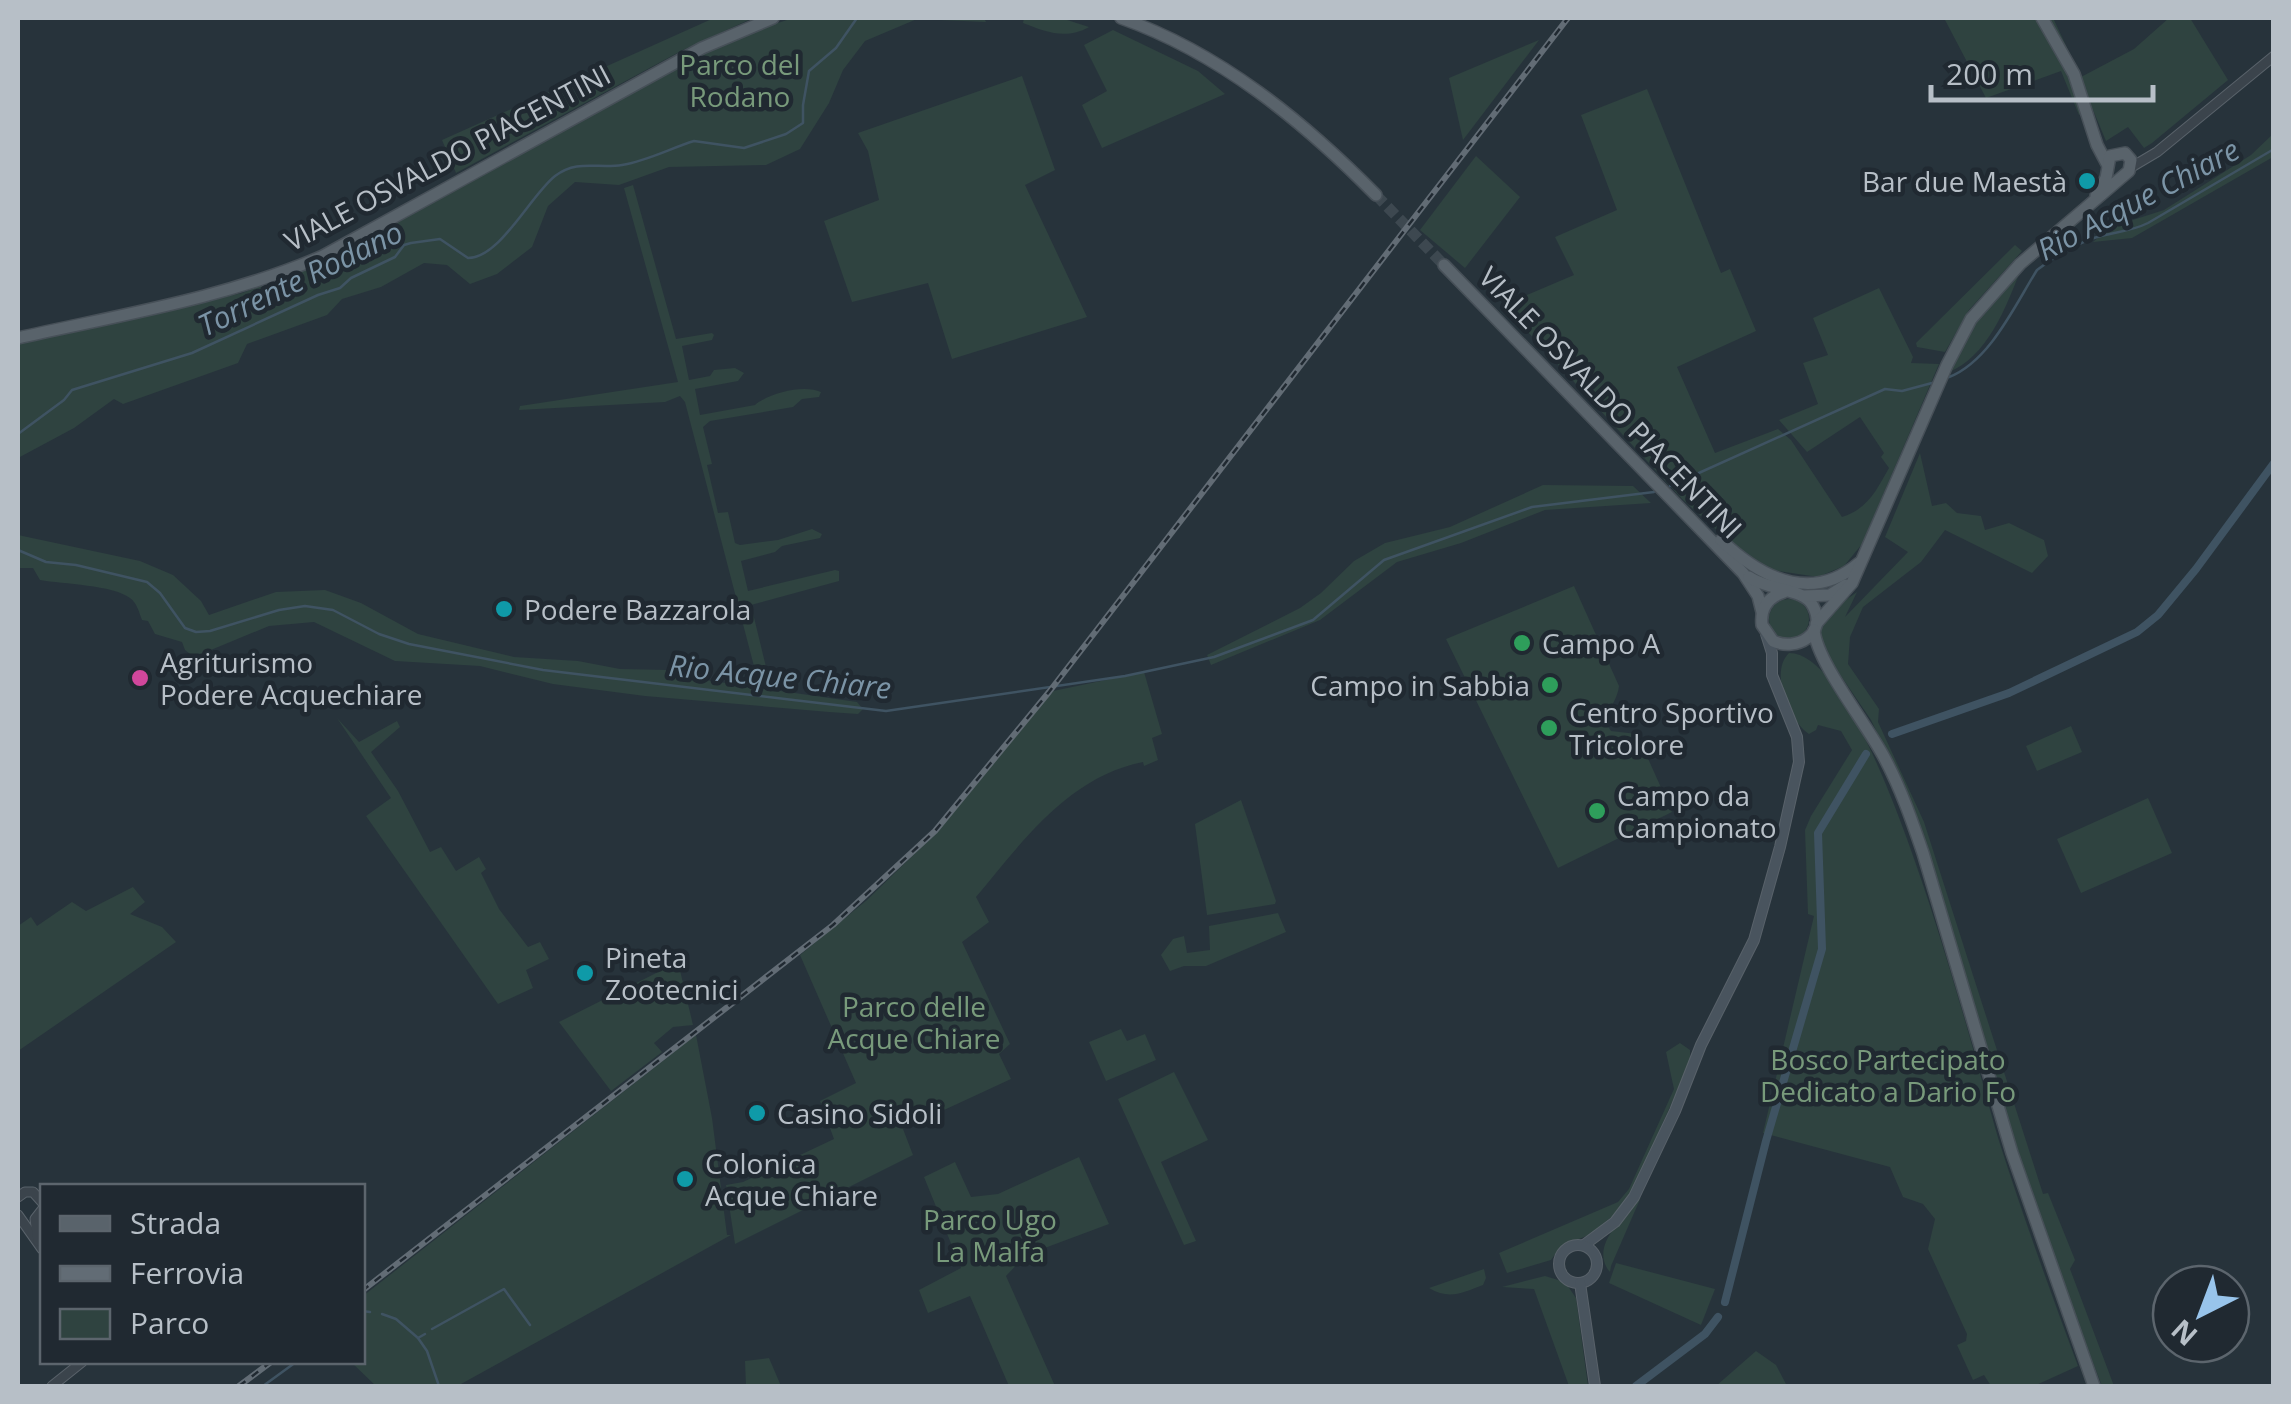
<svg xmlns="http://www.w3.org/2000/svg" width="2291" height="1404" font-family="'Open Sans',sans-serif">
	<rect width="100%" height="100%" fill="#27333b"/>
	<g fill="#2f4340">
		<path d="M714,18H753L681,51L456,173L442,140Z"/>
		<path d="M793,18H984L986,22L917,19L865,41L843,70L829,103L800,149L766,165L669,167L619,185L575,182L548,206L532,247L497,274L470,284L447,265L424,263L381,287L342,299L327,315L247,344L238,363L123,404L114,399L74,428L18,458V344L242,293L337,255L732,38Z"/>
		<path d="M1024,18H1061L1089,27C1066,40 1046,32 1023,23Z"/>
		<path d="M1944,18H2053L2081,77L2134,49L2169,18H2190L2228,80L2152,143L2144,148L2128,127L2106,141L2093,110L2079,115L2061,71L1986,98Z"/>
		<path d="M1113,30L1198,71L1225,94L1102,148L1082,105L1107,91L1084,45Z"/>
		<path d="M1539,40L1463,140L1449,78Z"/>
		<path d="M1022,76L1055,170L1025,185L1087,317L952,359L928,283L852,302L824,221L879,200L868,151L858,133Z"/>
		<path d="M1647,89L1721,273L1730,269L1756,331L1677,367L1715,453L1778,429L1791,440L1842,517C1868,509 1877,489 1889,468L1881,457L1884,453L1860,417L1807,452L1779,420L1818,404L1803,363L1828,355L1813,318L1879,288L1913,357L1911,363L1939,364L1862,544L1844,566L1818,577L1771,570L1750,560L1682,499L1503,305L1574,275L1555,237L1617,210L1581,115Z"/>
		<path d="M2273,134V157L2132,238L2093,242L2111,227L2164,210L2251,155Z"/>
		<path d="M1476,156L1520,197L1465,268L1420,230Z"/>
		<path d="M633,185L676,339L712,333L714,335L712,340L682,346L689,380L710,376L714,370L735,368L744,373L738,381L695,389L700,415L755,405C769,393 804,384 821,392L819,397L802,399L793,407L710,421L703,427L712,464L707,465L718,513L728,512L735,543L740,545L778,540L812,529L822,534L820,538L782,546L775,552L741,561L748,591L835,570L839,571V581L751,605L767,671L764,676L755,670L685,402L680,396L665,402L519,410L520,406L678,382L624,188Z"/>
		<path d="M2015,245L2022,251L1969,310L1945,352L1917,347L1916,343Z"/>
		<path d="M2021,269C2006,307 1988,357 1947,373L1973,324Z"/>
		<path d="M1920,453L1932,506L1946,503L1957,513L1981,516L1985,530L2009,523L2044,540L2048,556L2032,573L1945,530L1921,562L1863,607L1850,637L1848,664L1879,709L1878,722L1924,822L2043,1194L2048,1193L2075,1260L2070,1269L2114,1386H2102L2056,1267L2020,1159L1914,808L1871,720L1826,654L1820,634L1823,625L1840,604L1857,592L1845,617L1908,552L1885,537Z"/>
		<path d="M1543,485L1633,486L1651,503L1545,510L1461,543L1397,562L1320,620L1211,665L1207,655L1300,608L1321,593L1354,561L1385,543L1450,527Z"/>
		<path d="M18,535L140,561L173,575L201,601L209,615L276,592L325,590L361,603L418,634L514,657L578,661L620,669L668,670L684,677L857,702L863,709L858,714L829,712L645,696L553,684L480,666L395,661L314,622L269,626L194,657L185,650L182,642L155,634L148,621L142,620C139,612 137,603 130,598C113,585 63,584 40,580L33,568H18Z"/>
		<path d="M1574,586L1619,686C1618,698 1609,709 1604,720L1611,731L1637,734L1672,812L1558,868L1446,639Z"/>
		<circle cx="1789" cy="619" r="20"/>
		<path d="M1789,653C1875,653 1976,1066 2000,1144C2024,1219 2051,1293 2078,1366L2034,1386H1991L1984,1375L1973,1380L1957,1345L1966,1341L1967,1334L1928,1249L1935,1219L1923,1204L1903,1197L1890,1167L1763,1133L1814,916L1808,914L1805,830L1811,816L1852,750L1841,731L1818,725L1816,730L1809,734C1789,721 1769,672 1789,653Z"/>
		<path d="M1144,672L1162,734L1152,738L1158,760L1144,766L1143,762C1068,777 1022,842 976,897L989,922L962,942L1010,1044L999,1054L1011,1079L903,1129L913,1155L735,1244L726,1185L743,1182L834,1139L820,1101L856,1083L800,955L867,900L937,832L1053,691Z"/>
		<path d="M337,718L359,742L397,721L400,727L371,752L398,791L430,852L441,847L456,871L479,857L486,869L481,873L499,909L528,947L540,942L549,959L526,970L533,988L498,1004L366,816L391,798Z"/>
		<path d="M2071,726L2082,752L2037,771L2026,746Z"/>
		<path d="M2148,798L2172,853L2081,893L2057,839Z"/>
		<path d="M1241,800L1276,901L1275,904L1207,915L1195,824Z"/>
		<path d="M133,887L145,902L130,914L162,927L176,942L18,1051V926L31,917L37,926L72,902L86,911Z"/>
		<path d="M1278,913L1286,932L1206,966H1184L1170,971L1161,955L1173,939L1184,936L1187,953L1210,950L1209,926Z"/>
		<path d="M678,962L693,1025L673,1027L654,1043L662,1052L611,1091L559,1022Z"/>
		<path d="M1121,1029L1127,1041L1145,1034L1156,1060L1106,1081L1089,1042Z"/>
		<path d="M696,1035L712,1118L727,1235H731L461,1384V1386H376L351,1362H362L363,1296Z"/>
		<path d="M1680,1043L1690,1050V1062L1635,1185L1619,1211L1589,1235L1561,1246L1551,1260L1507,1273L1499,1253L1618,1202L1629,1189L1674,1089L1666,1052Z"/>
		<path d="M1174,1072L1208,1140L1161,1162L1196,1241L1184,1245L1118,1099Z"/>
		<path d="M1079,1157L1109,1224L1026,1255L1006,1276L1055,1386H1009L970,1296L928,1313L919,1290L961,1268L924,1177L955,1162L971,1197L998,1194Z"/>
		<path d="M1641,1197L1611,1266L1610,1272C1589,1245 1624,1218 1641,1197Z"/>
		<path d="M1616,1263L1715,1289L1701,1325L1609,1283Z"/>
		<path d="M1484,1269L1486,1278L1483,1285C1462,1293 1449,1300 1429,1288Z"/>
		<path d="M1545,1276L1565,1282L1576,1298L1588,1386H1569L1534,1289L1502,1287Z"/>
		<path d="M1756,1351L1776,1365L1787,1386H1716Z"/>
		<path d="M769,1358L781,1386H746L745,1361Z"/>
	</g>
	<g fill="none" stroke-linecap="round" stroke-linejoin="round">
		<g stroke="#3f5362" stroke-width="2.5">
			<path d="M1949,377C1990,361 2015,305 2037,270C2054,257 2074,245 2094,238C2112,232 2130,232 2148,223L2274,149"/>
			<path d="M18,434L64,400L72,390L192,353L318,295L340,288L351,278L395,257L404,245L411,243L440,239L468,258C500,258 530,196 555,176C578,159 597,169 622,165C647,161 671,148 694,141L744,148L786,134L803,123V105L809,71L836,48L857,18"/>
			<path d="M1670,486L1885,389L1902,391L1932,383"/>
			<path d="M18,550L46,562L76,565L147,582L160,593L185,628L196,632L210,631L279,610L305,606L333,610L379,634L409,644L543,670L886,711L1125,676L1214,657L1313,620L1384,560L1532,507L1654,492"/>
			<path d="M362,1311L370,1312"/>
			<path d="M382,1314L396,1319L418,1338L425,1334"/>
			<path d="M432,1329L504,1289L530,1325"/>
			<path d="M418,1338L427,1351L439,1386"/>
			<path d="M263,1386L296,1362"/>
		</g>
		<g stroke="#3f5362" stroke-width="8">
			<path d="M1892,734L2009,693L2137,632L2158,615L2196,569L2274,463"/>
			<path d="M1725,1302L1766,1141L1822,949L1818,833L1866,754"/>
			<path d="M1636,1386L1705,1334L1718,1317"/>
		</g>
		<path stroke="#3d4850" stroke-width="11" stroke-dasharray="11 5.5" stroke-linecap="butt" d="M1376,195L1444,265"/>
		<defs>
			<g id="tertiary">
				<path d="M2130,168L2157,152L2274,56"/>
				<path d="M18,1197L25,1192H33L42,1202"/>
				<path d="M18,1215L42,1249"/>
				<path d="M38,1241L35,1219L42,1210"/>
				<path d="M52,1386L82,1362"/>
			</g>
			<g id="secondary">
				<path d="M1584,1245L1615,1222L1634,1197L1675,1111L1701,1045L1754,940L1780,847L1799,762L1797,737L1772,675V653L1766,634"/>
				<circle cx="1578" cy="1264" r="19"/>
				<path d="M1580,1283L1595,1386"/>
			</g>
			<g id="primary">
				<path d="M1121,18C1220,53 1303,121 1376,195"/>
				<path d="M2042,18L2074,74L2097,145L2107,164"/>
				<path d="M1444,265L1743,573L1758,596L1762,612"/>
				<path d="M18,338C120,315 226,298 323,256L702,48L773,18"/>
				<path d="M1721,540C1760,577 1811,604 1859,563"/>
				<path d="M1749,577C1769,591 1804,588 1813,606C1828,634 1796,652 1773,641L1762,625C1760,608 1768,597 1784,592"/>
				<path d="M1804,596L1830,595L1846,585"/>
				<path d="M1816,624L1852,583L1947,365L1971,319L2020,264L2129,171L2131,160L2125,153L2110,156L2106,178L2096,196"/>
				<path d="M1814,630C1817,663 1867,724 1885,759C1901,789 1912,821 1923,853L2012,1153L2094,1386"/>
			</g>
		</defs>
		<use href="#tertiary" stroke="#59626a" stroke-width="11"/>
		<use href="#secondary" stroke="#59626a" stroke-width="12"/>
		<use href="#primary" stroke="#475058" stroke-width="14"/>
		<use href="#tertiary" stroke="#3b444c" stroke-width="9"/>
		<use href="#secondary" stroke="#49545e" stroke-width="10"/>
		<use href="#primary" stroke="#59636b" stroke-width="11"/>
		<defs>
			<g id="rail">
				<path d="M362,1291L833,925L935,831L1049,692L1568,18"/>
				<path d="M239,1386L271,1362"/>
			</g>
		</defs>
		<use href="#rail" stroke="#626c75" stroke-width="6"/>
		<use href="#rail" stroke="#202931" stroke-width="2.5" stroke-dasharray="8" stroke-linecap="butt"/>
	</g>
	<g fill="#0f9aa8" stroke="#202931" stroke-width="4">
		<circle cx="2087" cy="181" r="10"/>
		<circle cx="504" cy="609" r="10"/>
		<circle cx="585" cy="973" r="10"/>
		<circle cx="757" cy="1113" r="10"/>
		<circle cx="685" cy="1179" r="10"/>
	</g>
	<g fill="#2e9e5b" stroke="#202931" stroke-width="4">
		<circle cx="1522" cy="643" r="10"/>
		<circle cx="1550" cy="685" r="10"/>
		<circle cx="1549" cy="728" r="10"/>
		<circle cx="1597" cy="811" r="10"/>
	</g>
	<circle fill="#d1479c" stroke="#202931" stroke-width="4" cx="140" cy="678" r="10"/>
	<g text-anchor="middle" dominant-baseline="central" stroke-width="9" stroke-linejoin="round" paint-order="stroke">
		<g font-size="28" fill="#789a7b" stroke="#202931">
			<text x="740" y="64">Parco del<tspan x="740" dy="32">Rodano</tspan></text>
			<text x="914" y="1006">Parco delle<tspan x="914" dy="32">Acque Chiare</tspan></text>
			<text x="1888" y="1059">Bosco Partecipato<tspan x="1888" dy="32">Dedicato a Dario Fo</tspan></text>
			<text x="990" y="1219">Parco Ugo<tspan x="990" dy="32">La Malfa</tspan></text>
		</g>
		<g font-size="28" fill="#b7bfc7" stroke="#202931">
			<text transform="translate(447 157) rotate(-28)">VIALE OSVALDO PIACENTINI</text>
			<text transform="translate(1611 402) rotate(46)">VIALE OSVALDO PIACENTINI</text>
		</g>
		<g font-size="28" fill="#b7bfc7" stroke="#202931" text-anchor="start">
			<text x="2067" y="181" text-anchor="end">Bar due Maestà</text>
			<text x="524" y="609">Podere Bazzarola</text>
			<text x="1542" y="643">Campo A</text>
			<text x="160" y="662">Agriturismo<tspan x="160" dy="32">Podere Acquechiare</tspan></text>
			<text x="1530" y="685" text-anchor="end">Campo in Sabbia</text>
			<text x="1569" y="712">Centro Sportivo<tspan x="1569" dy="32">Tricolore</tspan></text>
			<text x="1617" y="795">Campo da<tspan x="1617" dy="32">Campionato</tspan></text>
			<text x="605" y="957">Pineta<tspan x="605" dy="32">Zootecnici</tspan></text>
			<text x="777" y="1113">Casino Sidoli</text>
			<text x="705" y="1163">Colonica<tspan x="705" dy="32">Acque Chiare</tspan></text>
		</g>
		<g font-size="30" font-style="italic" fill="#7b94a6" stroke="#202931">
			<text transform="translate(2138 199) rotate(-28)">Rio Acque Chiare</text>
			<text transform="translate(300 278) rotate(-26)">Torrente Rodano</text>
			<text transform="translate(780 676) rotate(6)">Rio Acque Chiare</text>
		</g>
	</g>
	<rect width="2291" height="1404" fill="none" stroke="#b7bfc7" stroke-width="40"/>
	<rect x="40" y="1184" width="325" height="180" fill="#202931" stroke="#5c656d" stroke-width="2.5"/>
	<rect x="60" y="1216" width="50" height="15" fill="#59636b" stroke="#5c656d" stroke-width="2.5"/>
	<text x="130" y="1234" font-size="30" fill="#b7bfc7">Strada</text>
	<rect x="60" y="1266" width="50" height="15" fill="#626c75" stroke="#5c656d" stroke-width="2.5"/>
	<text x="130" y="1284" font-size="30" fill="#b7bfc7">Ferrovia</text>
	<rect x="60" y="1309" width="50" height="30" fill="#2f4340" stroke="#5c656d" stroke-width="2.5"/>
	<text x="130" y="1334" font-size="30" fill="#b7bfc7">Parco</text>
	<g transform="translate(2201 1314) rotate(222)"><circle r="48" fill="#202931" stroke="#5c656d" stroke-width="2.5"/>
	<path d="M0-8L18 38L0 25L-18 38Z" fill="#98c4eb"/>
	<text y="-15" font-size="28" font-weight="bold" text-anchor="middle" fill="#b7bfc7">N</text>
	</g>
	<path d="M1931 85v15h222v-15" fill="none" stroke="#b7bfc7" stroke-width="5"/>
	<text x="1946" y="85" font-size="30" fill="#b7bfc7" stroke="#202931" stroke-width="8" paint-order="stroke">200 m</text>
</svg>
